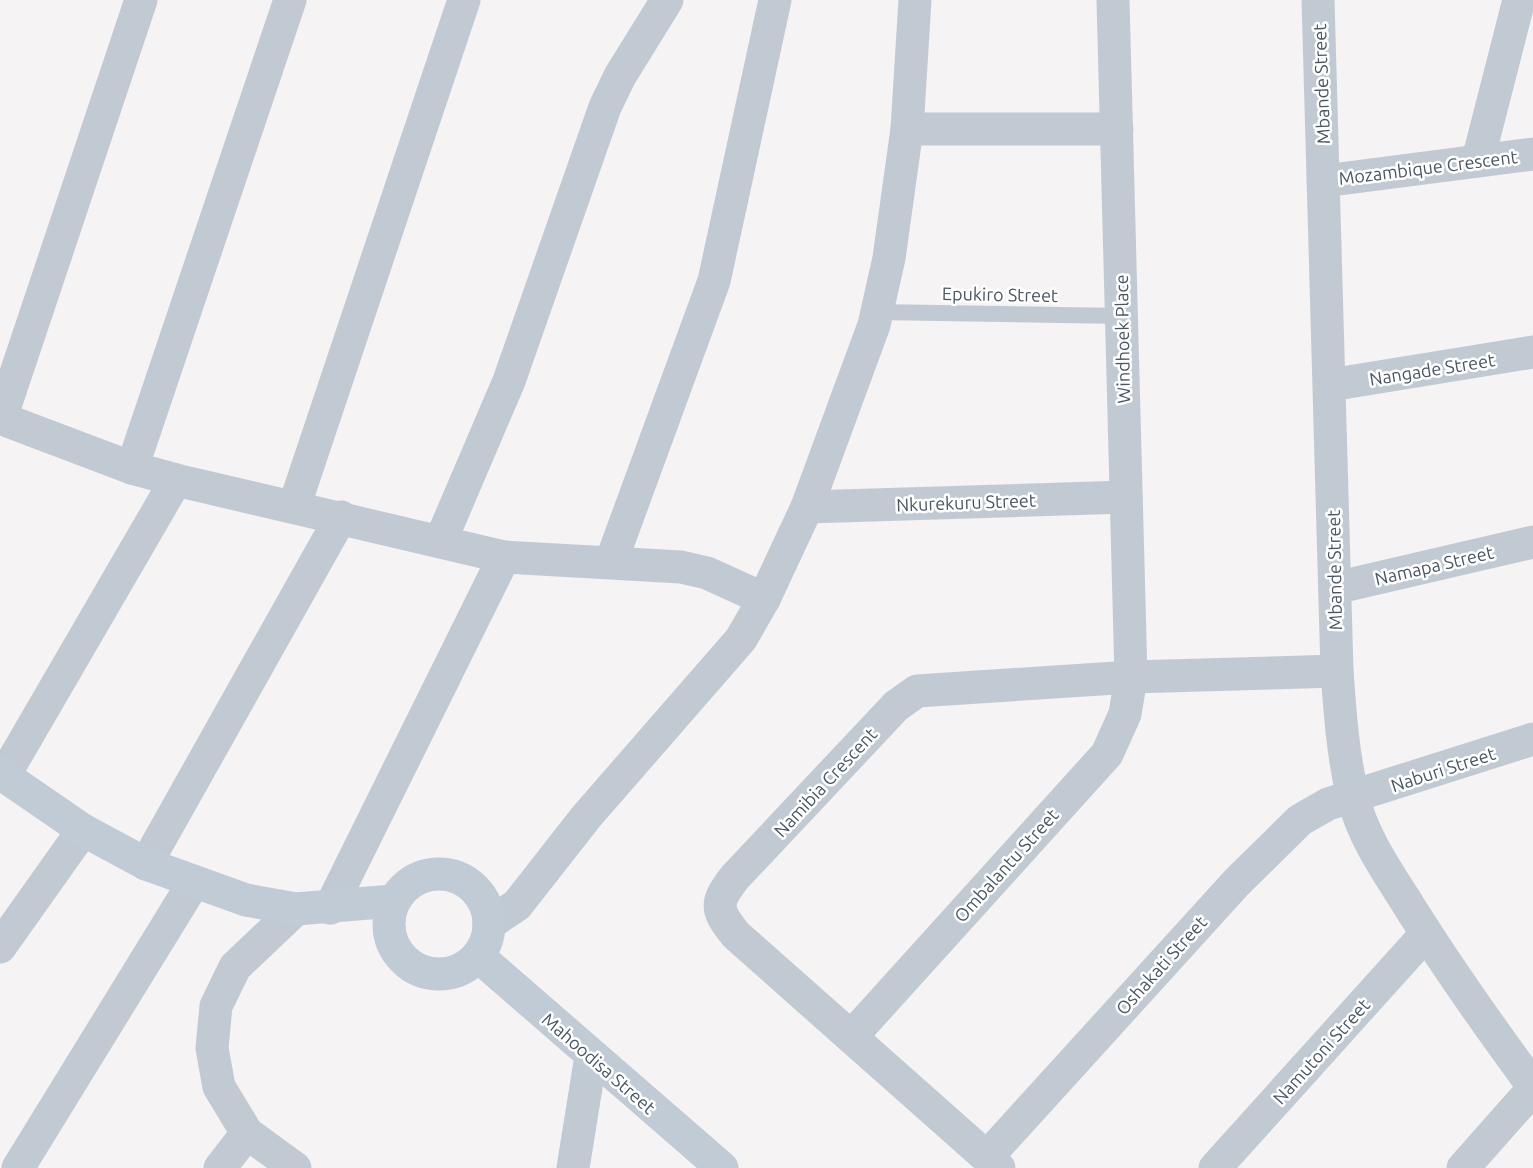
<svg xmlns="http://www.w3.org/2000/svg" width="1533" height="1168" font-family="Ubuntu,sans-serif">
	<rect width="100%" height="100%" fill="#f5f3f3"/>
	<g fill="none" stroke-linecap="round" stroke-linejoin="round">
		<path stroke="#c1cad2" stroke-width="16" d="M877,312L1121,316"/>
		<g stroke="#c1cad2" stroke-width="33">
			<path d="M1318,0L1337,671C1340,713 1343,756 1353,797C1362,834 1384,867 1404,898C1444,963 1488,1025 1533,1086"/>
			<path d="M907,129H1117"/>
			<path d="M1478,160L1519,0"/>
			<path d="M1324,181L1533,154"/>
			<path d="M1330,385L1533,352"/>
			<path d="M0,418L132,468L176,480L504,557L681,567L707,573L764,599"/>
			<path d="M1,418L141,0"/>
			<path d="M132,468L290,0"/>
			<path d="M294,507L464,0"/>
			<path d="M807,507L1126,497"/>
			<path d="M441,540L509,381L605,107L620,76L667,0"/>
			<path d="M611,562L714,281L775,0"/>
			<path d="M1335,588L1533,542"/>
			<path d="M4,776L176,480"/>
			<path d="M146,864L341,517"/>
			<path d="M330,908L504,557"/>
			<path d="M489,924L517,905L586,817L741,639L764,599L807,507L874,325L889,258L907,129L915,0"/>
			<path d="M0,947L83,830"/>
			<path d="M851,1037L1107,754L1125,714L1131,677L1113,0"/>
			<path d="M987,1157L1237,882L1300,820L1328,804L1533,739"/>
			<path d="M18,1168L194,882"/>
			<path d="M220,1168L247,1133"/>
			<path d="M295,1168L247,1133L219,1087L212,1048L216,1006L235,967L296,909"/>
			<path d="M573,1168L591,1056"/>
			<path d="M999,1168L736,935C715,909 715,903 735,877L896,706L917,691L1131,677L1337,671"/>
			<path d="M1215,1168L1426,934"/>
			<path d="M1463,1168L1533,1089"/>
		</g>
		<g stroke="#c1cbd6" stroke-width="33">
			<path d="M0,773L83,830L146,864L246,900L296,909L393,901"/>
			<circle cx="439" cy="924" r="50"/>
			<path d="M478,956L722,1168"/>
		</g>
	</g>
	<g text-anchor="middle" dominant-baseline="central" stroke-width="5" stroke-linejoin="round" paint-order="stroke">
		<g font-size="18" fill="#4a5661" stroke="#fff">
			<text transform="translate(1321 84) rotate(-92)">Mbande Street</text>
			<text transform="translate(1428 167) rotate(-7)">Mozambique Crescent</text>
			<text transform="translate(1000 294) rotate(1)">Epukiro Street</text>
			<text transform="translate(1122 339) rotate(-91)">Windhoek Place</text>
			<text transform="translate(1432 369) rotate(-9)">Nangade Street</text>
			<text transform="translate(966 502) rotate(-2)">Nkurekuru Street</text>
			<text transform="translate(1434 565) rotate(-13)">Namapa Street</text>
			<text transform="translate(1334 570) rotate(-91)">Mbande Street</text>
			<text transform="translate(1443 769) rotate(-18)">Naburi Street</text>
			<text transform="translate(825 782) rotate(-47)">Namibia Crescent</text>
			<text transform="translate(1006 865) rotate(-48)">Ombalantu Street</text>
			<text transform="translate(1161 965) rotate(-48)">Oshakati Street</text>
			<text transform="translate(1321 1051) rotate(-48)">Namutoni Street</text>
			<text transform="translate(599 1063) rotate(41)">Mahoodisa Street</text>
		</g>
	</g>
</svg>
